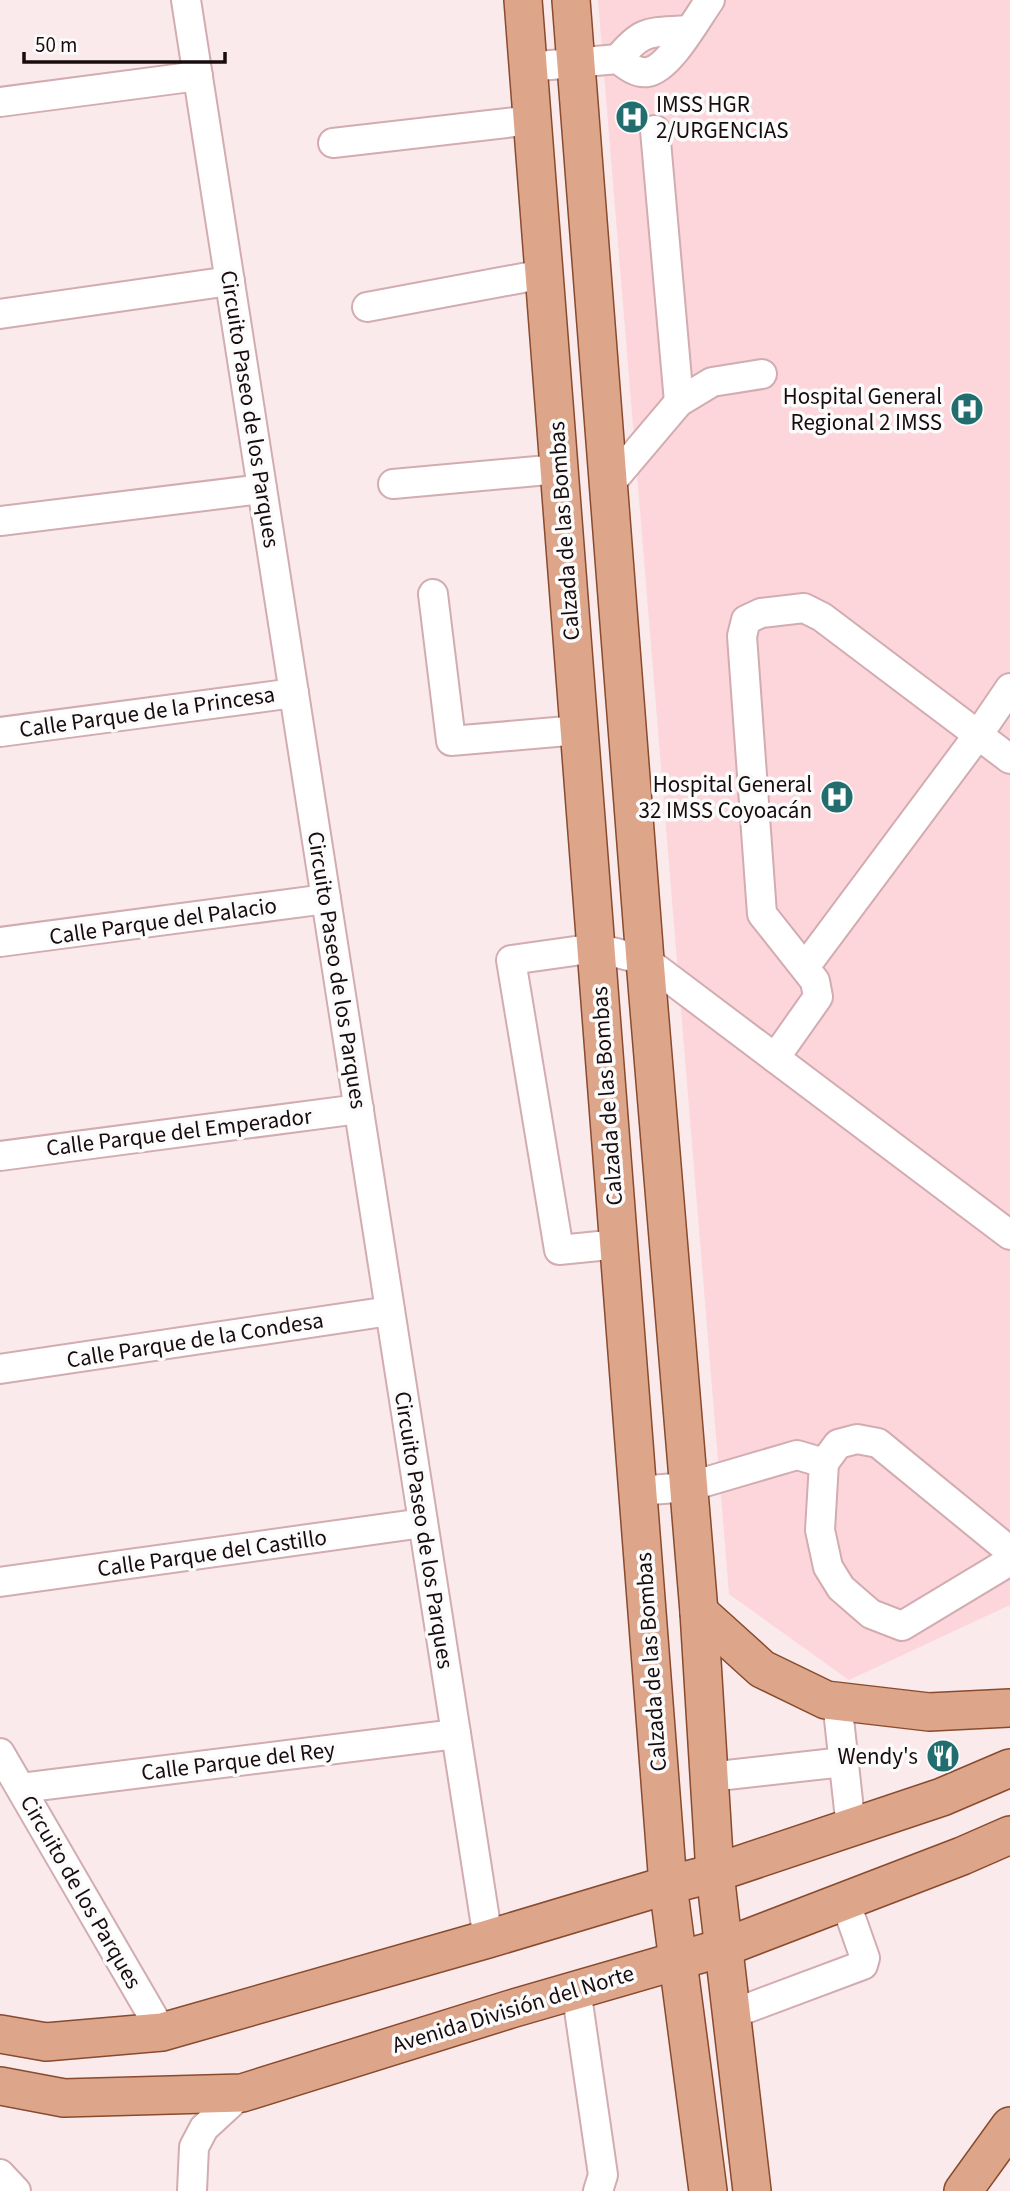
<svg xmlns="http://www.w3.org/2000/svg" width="1010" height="2191" font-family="'Source Sans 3',sans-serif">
	<rect width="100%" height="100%" fill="#faeaeb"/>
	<path fill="#fcd6da" d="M598,0H1010V1605L849,1680L729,1594Z"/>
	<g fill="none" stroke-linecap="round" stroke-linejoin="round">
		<defs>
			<g id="minor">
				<path d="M186,0L488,1939"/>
				<path d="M618,59C643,28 650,33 688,30"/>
				<path d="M528,67L618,59C627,66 637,74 648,72C670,68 697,18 710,0"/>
				<path d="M0,102L198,76"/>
				<path d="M655,130L679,402"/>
				<path d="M333,143L532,120"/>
				<path d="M367,307L544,274"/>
				<path d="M0,314L230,281"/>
				<path d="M393,484L559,469"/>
				<path d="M608,486L679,402L712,382L762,374"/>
				<path d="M0,521L262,489"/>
				<path d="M433,594L451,741L579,730"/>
				<path d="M0,732L294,693"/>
				<path d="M0,942L326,899"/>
				<path d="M805,967L978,735L1010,688"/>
				<path d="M775,1058L818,997L815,981L762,914L742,636L746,620L761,613L804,608L822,617L1010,759"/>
				<path d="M0,1156L359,1109"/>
				<path d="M619,1244L559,1250L511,960L596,948L645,960L1010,1235"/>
				<path d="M0,1369L390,1311"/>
				<path d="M638,1491L688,1487L797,1455L824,1463"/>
				<path d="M1010,1551L878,1443L857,1439L838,1444L824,1463L820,1530L828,1567L841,1588L871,1614L902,1626L1010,1561"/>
				<path d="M0,1582L423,1523"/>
				<path d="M837,1701L851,1828"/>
				<path d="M0,1753L162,2032"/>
				<path d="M709,1777L844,1762"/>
				<path d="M21,1788L456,1734"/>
				<path d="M576,1989L603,2175L598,2191"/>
				<path d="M732,2014L863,1965L865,1958L845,1901"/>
				<path d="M0,2174L16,2191"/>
				<path d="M192,2191L194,2147L204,2128L242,2093"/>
			</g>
			<g id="major">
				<path d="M523,0L668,1885L708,2191"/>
				<path d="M571,0L645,960L699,1612L715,1873L752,2191"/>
				<path d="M699,1612L762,1669L826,1700L929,1712L1010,1708"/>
				<path d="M0,2034L46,2042L162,2032L488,1939L668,1885L715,1873L942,1797L1010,1768"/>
				<path d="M0,2086L64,2098L242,2093L511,2009L725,1947L962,1856L1010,1835"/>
				<path d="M963,2191L1010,2126"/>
			</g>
		</defs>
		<use href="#minor" stroke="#d2acb0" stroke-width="32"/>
		<use href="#major" stroke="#894a2d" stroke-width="40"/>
		<use href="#minor" stroke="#fff" stroke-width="28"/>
		<use href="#major" stroke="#dda68b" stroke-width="37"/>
	</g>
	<defs>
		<symbol id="hospital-disc" viewBox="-11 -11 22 22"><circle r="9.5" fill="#226e6f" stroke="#fbfbfb"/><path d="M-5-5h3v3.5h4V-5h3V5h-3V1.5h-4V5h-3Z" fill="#fff"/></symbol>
		<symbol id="restaurant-disc" viewBox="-11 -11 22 22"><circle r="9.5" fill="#226e6f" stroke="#fbfbfb"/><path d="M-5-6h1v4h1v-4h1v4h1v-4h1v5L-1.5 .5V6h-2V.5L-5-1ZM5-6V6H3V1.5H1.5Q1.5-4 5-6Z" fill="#fff"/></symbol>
	</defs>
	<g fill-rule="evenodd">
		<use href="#hospital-disc" x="613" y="98" width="38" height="38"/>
		<use href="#hospital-disc" x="948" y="390" width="38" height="38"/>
		<use href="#hospital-disc" x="818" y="778" width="38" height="38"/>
		<use href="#restaurant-disc" x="924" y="1737" width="38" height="38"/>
	</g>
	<g text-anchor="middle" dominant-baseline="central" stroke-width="7" stroke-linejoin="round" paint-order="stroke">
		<g font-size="23" fill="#190c0e" stroke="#fbfbfb" text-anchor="end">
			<text x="656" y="104" text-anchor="start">IMSS HGR<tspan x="656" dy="26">2/URGENCIAS</tspan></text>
			<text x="942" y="396">Hospital General<tspan x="942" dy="26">Regional 2 IMSS</tspan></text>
			<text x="812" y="784">Hospital General<tspan x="812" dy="26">32 IMSS Coyoacán</tspan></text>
			<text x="918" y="1756">Wendy's</text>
		</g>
		<g font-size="23" fill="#190c0e" stroke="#fbfbfb">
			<text transform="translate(250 409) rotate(81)">Circuito Paseo de los Parques</text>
			<text transform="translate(564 531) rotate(-94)">Calzada de las Bombas</text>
			<text transform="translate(147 712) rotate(-8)">Calle Parque de la Princesa</text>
			<text transform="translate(163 921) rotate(-8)">Calle Parque del Palacio</text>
			<text transform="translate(337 970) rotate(81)">Circuito Paseo de los Parques</text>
			<text transform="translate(607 1096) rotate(-94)">Calzada de las Bombas</text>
			<text transform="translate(179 1132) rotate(-7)">Calle Parque del Emperador</text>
			<text transform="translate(195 1340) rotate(-9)">Calle Parque de la Condesa</text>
			<text transform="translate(424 1530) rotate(81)">Circuito Paseo de los Parques</text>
			<text transform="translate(212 1553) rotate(-8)">Calle Parque del Castillo</text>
			<text transform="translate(651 1662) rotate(-94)">Calzada de las Bombas</text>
			<text transform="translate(238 1761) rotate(-7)">Calle Parque del Rey</text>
			<text transform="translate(81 1892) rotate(60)">Circuito de los Parques</text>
			<text transform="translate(513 2009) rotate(-17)">Avenida División del Norte</text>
		</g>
	</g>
	<path d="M24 52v10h201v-10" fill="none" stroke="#190c0e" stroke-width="3.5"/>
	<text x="35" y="52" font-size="21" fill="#190c0e" stroke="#fbfbfb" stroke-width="5" paint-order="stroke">50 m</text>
</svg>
